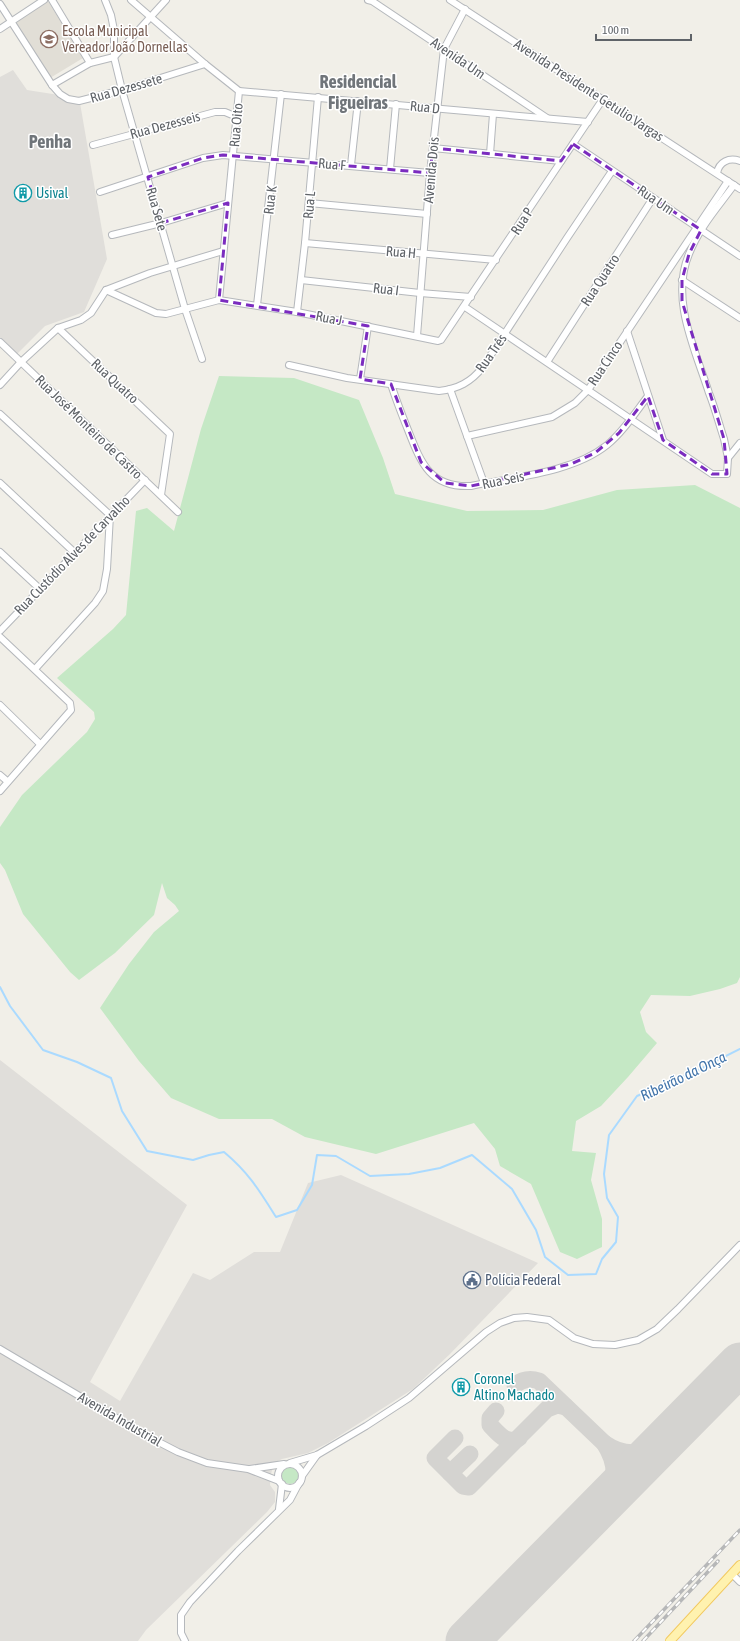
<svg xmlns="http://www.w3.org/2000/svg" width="740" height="1641" font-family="'Asap Condensed',sans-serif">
	<rect width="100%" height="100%" fill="#f1efe8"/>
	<g fill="#e0deda">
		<path d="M13,70L27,90L59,95L80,103L107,259L84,312L45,326L17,354L0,337V77Z"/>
		<path d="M0,1060L187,1205L90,1382L120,1401L193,1273L210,1280L254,1252H280L308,1183L341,1175L538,1263L450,1354L413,1389L328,1443L308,1453L282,1459L274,1463L271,1474L270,1485L275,1492V1502L267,1512L146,1630L138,1641H0Z"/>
	</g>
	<path fill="#e1ded6" d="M48,1L83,58L50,78L15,21Z"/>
	<g fill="#c5e8c5">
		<path d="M219,376L294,378L359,400L383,458L395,494L467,511L543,510L617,490L695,485L740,508V977L737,983L720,989L690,996L651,995L640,1012L646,1032L657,1043L628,1077L601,1106L576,1121L572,1151L596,1153L591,1180L602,1219V1247L577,1259L560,1252L531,1184L500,1166L495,1149L474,1123L376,1154L305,1137L272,1119H219L171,1098L139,1061L100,1008L129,964L154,932L179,911L175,905L167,898L162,883L154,915L115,953L79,980L70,972L23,914L5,870L0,863V827L22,795L87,732L95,719L94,712L57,678L113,629L126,615L136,511L147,508L174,531L201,429Z"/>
		<circle cx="290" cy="1475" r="9"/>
	</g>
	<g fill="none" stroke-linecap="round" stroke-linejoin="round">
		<path stroke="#aadaff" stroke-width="2" d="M0,987L10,1006L43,1050L77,1062L111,1078L122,1111L147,1151L193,1160L209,1155L224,1152C249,1173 259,1190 276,1217L297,1210L312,1185L317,1155L336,1156L370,1176L409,1174L440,1168L472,1155L512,1189L536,1230L545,1257L568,1275L596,1274L602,1259L616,1242L618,1217L607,1198L604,1174L609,1135L637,1096L696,1071L740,1049"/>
		<g stroke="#d4d3d0" stroke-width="17">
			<path d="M515,1385C523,1379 530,1378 539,1381L604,1443C613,1457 618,1475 610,1491C607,1497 601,1503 597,1509"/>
			<path d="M496,1411L490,1418V1425C497,1432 507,1446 519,1438"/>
			<path d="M455,1438L435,1458L463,1486L469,1487L547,1409L557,1405L566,1407"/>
			<path d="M604,1443C626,1458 644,1455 665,1440"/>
			<path d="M450,1473L470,1454"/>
		</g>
		<path stroke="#d4d3d0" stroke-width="43" d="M467,1641L740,1364"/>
		<defs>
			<g id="minor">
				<path d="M52,0L90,63"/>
				<path d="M105,0L111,15L114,30V57L122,90L185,309L202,359"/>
				<path d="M131,0L205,64L239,91L219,300"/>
				<path d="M368,0L372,1L547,118"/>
				<path d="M450,0L740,189"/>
				<path d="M0,4L52,85L60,94L68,99L79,101L122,90L205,64"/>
				<path d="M0,29L44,0"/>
				<path d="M52,85L90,63L114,57L166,0"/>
				<path d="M239,91L588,122"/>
				<path d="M573,144L740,256"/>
				<path d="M93,145L215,112H225L237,117"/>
				<path d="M433,148L561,161"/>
				<path d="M490,154L493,114"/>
				<path d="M351,165L358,101"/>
				<path d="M390,169L396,104"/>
				<path d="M717,173C719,162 729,157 740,161"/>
				<path d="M100,192L203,158L223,155L430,173"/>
				<path d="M309,203L427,214"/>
				<path d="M112,235L161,223L228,203"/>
				<path d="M305,243L496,260"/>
				<path d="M301,280L420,293L471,297"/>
				<path d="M682,280L740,318"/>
				<path d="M106,290L156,313L166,314L219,300L297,312L438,341L441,340L603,99"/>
				<path d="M257,305L281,94"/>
				<path d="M465,307L712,474H727L728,458L724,439C719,424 715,408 709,393C695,349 670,299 689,254C699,228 718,207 734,185"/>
				<path d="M297,312L305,243L318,97"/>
				<path d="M58,328L170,434L161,495"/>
				<path d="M627,331L663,440"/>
				<path d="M417,336L430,173L444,49L465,9"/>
				<path d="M0,342L178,512"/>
				<path d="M547,362L653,198"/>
				<path d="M289,365L347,378L439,391C458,389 471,382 483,367L567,238L612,171"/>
				<path d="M360,379L368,326"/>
				<path d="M391,384C396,400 402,415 408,430C421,463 430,488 471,486C514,477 572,473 607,445C623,432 635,413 648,396"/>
				<path d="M0,385L21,362L58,328L81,320L91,313L106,290L150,273L223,251"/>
				<path d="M450,389L484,483"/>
				<path d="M0,414L110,515L107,569L103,591L95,603L35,669"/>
				<path d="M467,436L552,417L575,403L588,390L728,181"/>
				<path d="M728,458L740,443"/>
				<path d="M0,483L75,553"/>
				<path d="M0,552L40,589"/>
				<path d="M0,631L145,480"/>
				<path d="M0,637L70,703L71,710L0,791"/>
				<path d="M0,705L40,744"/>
				<path d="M0,775L7,781"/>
				<path d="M0,1349L147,1436L178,1452L207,1463L248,1469L279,1481"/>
				<path d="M290,1463L317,1455L366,1426L409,1398L486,1332L500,1323L514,1318L527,1317L549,1320L574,1338L593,1344L615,1345L638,1340L657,1329L678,1309L740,1245"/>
				<circle cx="290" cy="1476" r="12"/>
				<path d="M250,1469L284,1464"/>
				<path d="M302,1476L317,1455"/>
				<path d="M279,1509L282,1484"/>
				<path d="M732,1574L740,1582"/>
				<path d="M185,1641L181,1633V1615L190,1602L238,1551L290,1500L299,1483"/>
			</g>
			<path id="major" d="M670,1641L740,1565"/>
		</defs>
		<use href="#minor" stroke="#b5b8bc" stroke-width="8"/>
		<use href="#major" stroke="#f2c960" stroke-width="10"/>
		<use href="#minor" stroke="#fff" stroke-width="6"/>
		<use href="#major" stroke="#fff2af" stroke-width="8"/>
		<defs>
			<g id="rail">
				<path d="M634,1641L740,1530"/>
				<path d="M643,1641L718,1561"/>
			</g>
		</defs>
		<use href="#rail" stroke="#b6b7b8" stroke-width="3.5"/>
		<use href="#rail" stroke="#fff" stroke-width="2" stroke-dasharray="6" stroke-linecap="butt"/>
	</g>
	<path fill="none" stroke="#7b2cbf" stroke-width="3" stroke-dasharray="8 5" stroke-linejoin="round" d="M573,144L701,230L689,254L682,280V301L724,439L727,474H712L663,440L648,396L619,433L595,453L571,464L471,486L445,483L421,462L391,384L360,379L368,326L219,300L228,203L161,223L148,177L203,158L223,155L430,173L433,148L561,161Z"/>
	<defs>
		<symbol id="school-ring" viewBox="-11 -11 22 22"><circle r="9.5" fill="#fff" stroke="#8d6e63" stroke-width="1.5"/><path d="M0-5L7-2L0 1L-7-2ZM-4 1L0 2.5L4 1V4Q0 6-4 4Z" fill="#8d6e63"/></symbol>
		<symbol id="building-ring" viewBox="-11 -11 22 22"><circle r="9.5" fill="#fff" stroke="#0f9aa8" stroke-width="1.5"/><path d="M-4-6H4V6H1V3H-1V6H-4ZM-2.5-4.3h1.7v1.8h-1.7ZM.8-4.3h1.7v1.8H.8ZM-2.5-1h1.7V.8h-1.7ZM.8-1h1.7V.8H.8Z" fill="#0f9aa8"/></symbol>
		<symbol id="civic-ring" viewBox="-11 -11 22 22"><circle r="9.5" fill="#fff" stroke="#5c6f8a" stroke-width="1.5"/><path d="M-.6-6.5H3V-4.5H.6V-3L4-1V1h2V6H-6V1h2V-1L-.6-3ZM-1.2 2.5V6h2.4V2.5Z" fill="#5c6f8a"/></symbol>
	</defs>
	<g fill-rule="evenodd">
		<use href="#school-ring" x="39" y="29" width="20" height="20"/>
		<use href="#building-ring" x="13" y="183" width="20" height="20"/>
		<use href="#civic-ring" x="462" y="1270" width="20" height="20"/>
		<use href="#building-ring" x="451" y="1377" width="20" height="20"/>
	</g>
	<g text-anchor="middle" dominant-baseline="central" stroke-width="3" stroke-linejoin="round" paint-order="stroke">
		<g font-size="14" fill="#785e54" stroke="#fff" text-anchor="start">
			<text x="62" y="31">Escola Municipal<tspan x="62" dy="16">Vereador João Dornellas</tspan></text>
		</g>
		<g font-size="14" fill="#5f6368" stroke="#fff">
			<text transform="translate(458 58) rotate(34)">Avenida Um</text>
			<text transform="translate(126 88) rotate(-16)">Rua Dezessete</text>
			<text transform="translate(589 90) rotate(33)">Avenida Presidente Getulio Vargas</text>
			<text transform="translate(425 107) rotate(6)">Rua D</text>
			<text transform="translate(165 125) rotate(-15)">Rua Dezesseis</text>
			<text transform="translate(236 125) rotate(-85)">Rua Oito</text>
			<text transform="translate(332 164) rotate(5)">Rua F</text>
			<text transform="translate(431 170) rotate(-85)">Avenida Dois</text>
			<text transform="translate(270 200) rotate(-83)">Rua K</text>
			<text transform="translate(656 200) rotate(34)">Rua Um</text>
			<text transform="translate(309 205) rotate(-85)">Rua L</text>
			<text transform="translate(157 209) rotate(74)">Rua Sete</text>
			<text transform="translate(522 221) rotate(-57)">Rua P</text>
			<text transform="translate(401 252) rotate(5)">Rua H</text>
			<text transform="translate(600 280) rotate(-57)">Rua Quatro</text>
			<text transform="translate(386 289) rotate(7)">Rua I</text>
			<text transform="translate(329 318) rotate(11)">Rua J</text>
			<text transform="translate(491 353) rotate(-55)">Rua Três</text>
			<text transform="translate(605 363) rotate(-56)">Rua Cinco</text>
			<text transform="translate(115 381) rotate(43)">Rua Quatro</text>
			<text transform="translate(89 427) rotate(44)">Rua José Monteiro de Castro</text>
			<text transform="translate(503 480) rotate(-12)">Rua Seis</text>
			<text transform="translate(72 555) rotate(-46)">Rua Custódio Alves de Carvalho</text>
			<text transform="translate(120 1419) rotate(30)">Avenida Industrial</text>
		</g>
		<g font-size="14" fill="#0d838f" stroke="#fff" text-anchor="start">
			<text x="36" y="193">Usival</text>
			<text x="474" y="1379">Coronel<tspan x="474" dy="16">Altino Machado</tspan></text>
		</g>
		<g font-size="14" fill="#4e5e75" stroke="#fff" text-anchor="start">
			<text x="485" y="1280">Polícia Federal</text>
		</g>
		<g font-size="15" font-style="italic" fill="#4174aa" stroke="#fff">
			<text transform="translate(683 1076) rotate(-26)">Ribeirão da Onça</text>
		</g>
		<g font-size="18" font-weight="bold" fill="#70757a" stroke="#fff">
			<text x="358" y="81">Residencial<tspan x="358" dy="21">Figueiras</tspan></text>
			<text x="50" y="141">Penha</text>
		</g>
	</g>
	<path d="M596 34v6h95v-6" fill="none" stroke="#5f6368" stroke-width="2"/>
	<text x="602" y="34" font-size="12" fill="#5f6368" stroke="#ffffff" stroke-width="3" paint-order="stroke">100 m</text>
</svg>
